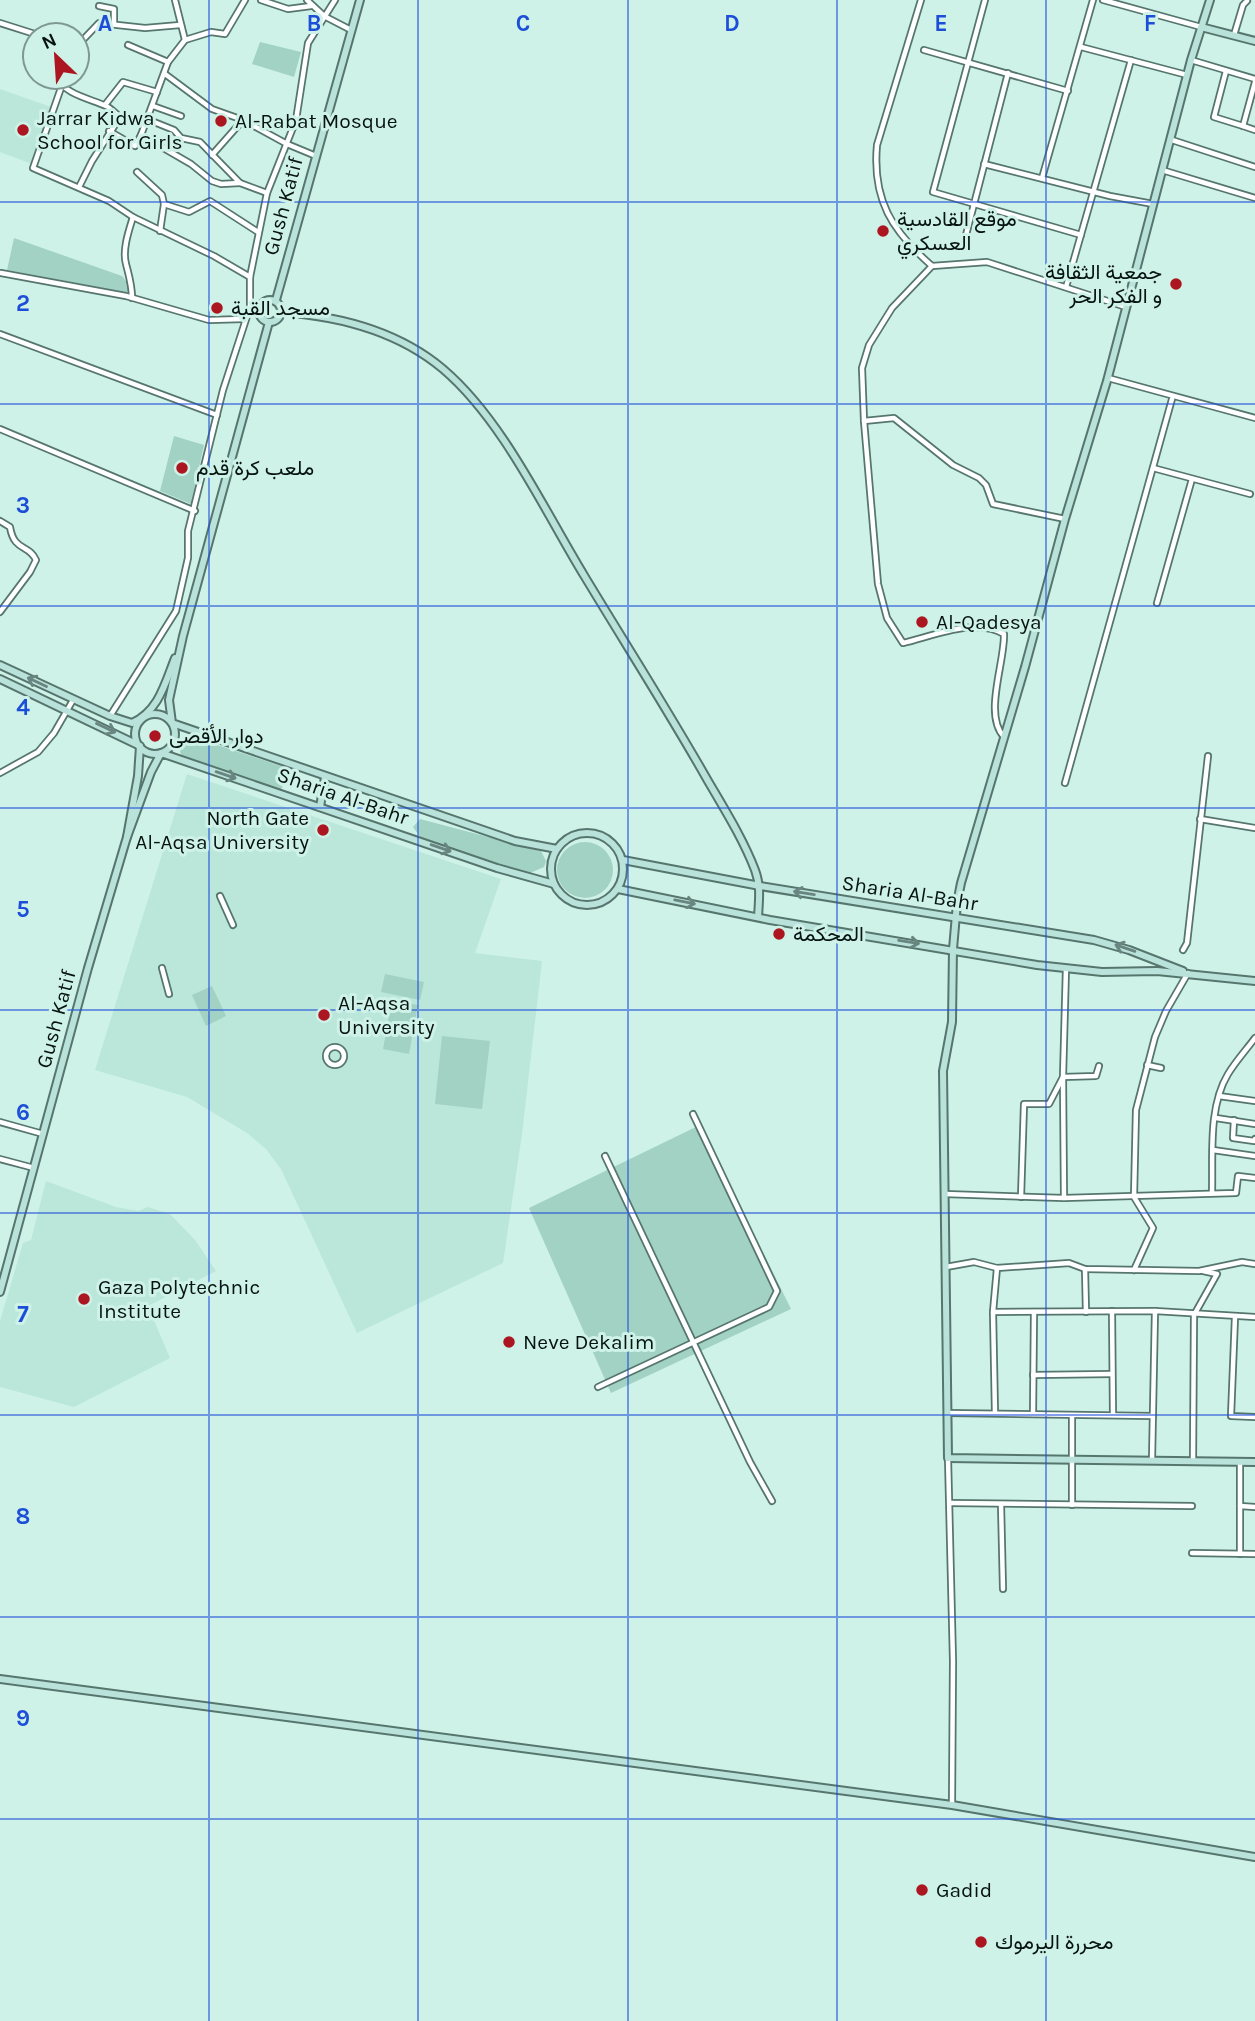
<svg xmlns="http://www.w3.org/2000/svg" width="1255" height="2021" font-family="Karla,Vazirmatn,sans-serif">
	<rect width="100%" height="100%" fill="#cff2e8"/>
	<g fill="#bbe7da">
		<path d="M0,89L54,108L32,164L0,152Z"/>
		<path d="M187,774L501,879L475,953L542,961L522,1134L503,1263L357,1333L281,1169L266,1149L247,1133L187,1097L95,1070Z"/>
		<path d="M46,1181L116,1207L138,1211L148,1207L170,1214L195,1240L216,1271L148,1306L170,1358L74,1407L0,1387V1321L23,1243L31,1240Z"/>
	</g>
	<g fill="#a2d2c4">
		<path d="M260,42L301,52L294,77L252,64Z"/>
		<path d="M14,238L122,276L130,286V293L7,270Z"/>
		<path d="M174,436L204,445L191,504L160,491Z"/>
		<path d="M190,736L290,769L281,790L181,756L179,745Z"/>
		<path d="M420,819L541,851L546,861L544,867L530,873L505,867L421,838L413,827Z"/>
		<circle cx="585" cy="870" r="28"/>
		<path d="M385,974L424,982L420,1000L381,992Z"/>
		<path d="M212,986L226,1016L206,1026L192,995Z"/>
		<path d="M392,1000L418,1005L409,1054L383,1049Z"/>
		<path d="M442,1036L490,1041L482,1109L435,1104Z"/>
		<path d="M700,1125L791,1309L611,1393L529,1208Z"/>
	</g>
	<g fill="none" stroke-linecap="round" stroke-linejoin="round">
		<defs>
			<g id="street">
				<path d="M261,0L288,9L311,6"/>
				<path d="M307,0L324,16L351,30"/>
				<path d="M921,0L877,145C872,200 892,231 932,266L987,262L1126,307"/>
				<path d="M985,0L933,192L1081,235"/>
				<path d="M1103,0L1201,27"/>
				<path d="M99,6L114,9V24"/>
				<path d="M0,23L38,35"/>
				<path d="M1234,35L1243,5L1247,1"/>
				<path d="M185,40L211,32L225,34L245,0"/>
				<path d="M128,45L168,62"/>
				<path d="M77,46L99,23L145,28L180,25"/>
				<path d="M1081,47L1187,75"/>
				<path d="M924,50L1068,91"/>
				<path d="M1191,60L1255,79"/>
				<path d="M1226,71L1214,117L1243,126"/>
				<path d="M165,74L212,109L243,120L287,144L316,156"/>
				<path d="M57,77C63,94 91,99 106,106C111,108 116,114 120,117L92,161L79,187"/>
				<path d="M1255,82L1243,126L1255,130"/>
				<path d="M62,85L33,168L109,201L133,217L214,256L250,277"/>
				<path d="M105,105L123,82L157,92"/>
				<path d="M153,106L181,116"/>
				<path d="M149,120L174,130L181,138L200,142L240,183L267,193"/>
				<path d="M109,131L135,146L141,135L191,164L212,181L221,184L240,183"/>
				<path d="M141,135L168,62L185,40L175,0"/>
				<path d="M1172,140L1255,167"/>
				<path d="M212,155L243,120"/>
				<path d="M984,164L1110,196L1153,204"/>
				<path d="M1162,170L1255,198"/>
				<path d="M137,172L162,195L164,204L189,212L210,201L258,232"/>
				<path d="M1042,178L1093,0"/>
				<path d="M160,231L164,204"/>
				<path d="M966,235L1008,73"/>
				<path d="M932,266L892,308L869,345L862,368L864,421L878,584L887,618L903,643C933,636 976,617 1004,634C1005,662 983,715 1004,737"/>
				<path d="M1,273L126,296L209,320L244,319"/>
				<path d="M1066,287L1131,60"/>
				<path d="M132,298C132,285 129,276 126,264C122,250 129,230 133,217"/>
				<path d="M250,307L259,308"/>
				<path d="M0,334L217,415"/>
				<path d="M1108,378L1255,418"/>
				<path d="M864,421L894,418L953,465L979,478L986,485L993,504L1065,519"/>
				<path d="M0,429L195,511"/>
				<path d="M1153,468L1250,494"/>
				<path d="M0,521L10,527C14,552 29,544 36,560L30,572L0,612"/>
				<path d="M1157,603L1192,479"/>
				<path d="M110,716L176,611L188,558V531L223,390L250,307V277L267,193L296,120L308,43L335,0"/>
				<path d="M0,773L38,752L54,733L73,700"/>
				<path d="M1065,783L1172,399"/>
				<path d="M1200,819L1255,828"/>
				<path d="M220,896L233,925"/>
				<path d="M1183,950L1187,943L1208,756"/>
				<path d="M162,968L169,994"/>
				<circle cx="335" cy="1056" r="9"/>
				<path d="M1147,1065L1161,1068"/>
				<path d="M1219,1096L1255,1101"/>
				<path d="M1216,1118L1255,1124"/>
				<path d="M1234,1120L1233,1138L1254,1141L1255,1139"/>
				<path d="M0,1122L43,1134"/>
				<path d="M1213,1150L1255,1156"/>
				<path d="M605,1156L750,1462L772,1501"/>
				<path d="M0,1159L34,1168"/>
				<path d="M1212,1193C1213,1155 1208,1107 1228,1074C1236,1061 1246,1050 1255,1038"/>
				<path d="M945,1194L1064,1198L1236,1193L1238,1176L1255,1178"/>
				<path d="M1021,1197L1024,1104H1049L1063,1077L1096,1076L1099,1066"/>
				<path d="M1064,1198L1063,1077L1066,968"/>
				<path d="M946,1267L974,1262L997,1268L1069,1263L1085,1269L1199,1271L1242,1262L1255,1264"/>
				<path d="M1085,1269L1086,1312"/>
				<path d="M1134,1270L1153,1228L1134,1197L1136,1110L1155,1037L1166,1011L1188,973"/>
				<path d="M1112,1311L1113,1415"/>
				<path d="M993,1312L1155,1311L1255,1317"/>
				<path d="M1235,1317L1231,1416L1255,1417"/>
				<path d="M1033,1375L1112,1374"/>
				<path d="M598,1387L769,1307L777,1291L693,1114"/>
				<path d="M947,1413L1153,1416"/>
				<path d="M995,1413L993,1312L997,1268"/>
				<path d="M1033,1414L1034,1312"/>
				<path d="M1072,1415V1505"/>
				<path d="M948,1458L953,1661L952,1805"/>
				<path d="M1152,1460L1155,1311"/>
				<path d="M1193,1461L1194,1315L1217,1274L1203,1271"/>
				<path d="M950,1503L1192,1506"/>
				<path d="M1001,1504L1003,1589"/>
				<path d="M1240,1506L1255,1507"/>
				<path d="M1192,1553L1255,1554"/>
				<path d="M1240,1554V1462"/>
			</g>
			<g id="secondary">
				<path d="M1210,0L1191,60L1107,381L1065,519L1025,667L961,883L957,903L953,949L952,1022L943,1071L948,1458L1255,1462"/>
				<path d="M1201,27L1255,41"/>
				<circle cx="270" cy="311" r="11"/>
				<path d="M276,300L360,0"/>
				<path d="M281,312C338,316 398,331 443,369C503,420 544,510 585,577C626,645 669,712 708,781C725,810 743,839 755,870C761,886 759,900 758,917"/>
				<path d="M269,322L183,636L169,700L172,723L515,841L557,849"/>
				<path d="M0,665L110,716L132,723C159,711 165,683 175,658"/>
				<path d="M0,679L138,745"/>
				<circle cx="155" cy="734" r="20"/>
				<path d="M320,807L325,777"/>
				<circle cx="587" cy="869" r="36"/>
				<path d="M127,837L138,776L140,746"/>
				<path d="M623,860L760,886L1094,940L1129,950L1183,971"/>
				<path d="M618,889L770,920L1037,965L1102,972L1157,971L1255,981"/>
				<path d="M0,1292L88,968L127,837L151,772L161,753L497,868L554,884"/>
				<path d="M0,1679L952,1805L1255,1857"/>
			</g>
		</defs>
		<use href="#street" stroke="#56766d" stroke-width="8"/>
		<use href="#secondary" stroke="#56766d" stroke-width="10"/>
		<use href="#street" stroke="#fff" stroke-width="4.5"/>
		<use href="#secondary" stroke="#b9e2db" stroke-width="6"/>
	</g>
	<defs><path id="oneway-shaft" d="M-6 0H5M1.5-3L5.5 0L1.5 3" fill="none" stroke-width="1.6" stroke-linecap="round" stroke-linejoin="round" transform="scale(1.75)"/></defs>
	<g stroke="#698580">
		<use href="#oneway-shaft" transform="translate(37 682) rotate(-155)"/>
		<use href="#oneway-shaft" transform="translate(106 728) rotate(25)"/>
		<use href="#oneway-shaft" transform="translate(226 775) rotate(19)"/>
		<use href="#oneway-shaft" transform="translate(441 848) rotate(19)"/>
		<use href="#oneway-shaft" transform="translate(804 893) rotate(-171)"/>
		<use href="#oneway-shaft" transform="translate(685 902) rotate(11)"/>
		<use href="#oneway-shaft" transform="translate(909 942) rotate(9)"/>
		<use href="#oneway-shaft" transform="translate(1125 948) rotate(-161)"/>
	</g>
	<path fill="none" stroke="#1d4ed8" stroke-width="2" stroke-opacity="0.55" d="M209,0V2021M418,0V2021M628,0V2021M837,0V2021M1046,0V2021M0,202H1255M0,404H1255M0,606H1255M0,808H1255M0,1010H1255M0,1213H1255M0,1415H1255M0,1617H1255M0,1819H1255"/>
	<g fill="#ab1620" stroke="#cff2e8" stroke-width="2.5">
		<circle cx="221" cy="121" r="7"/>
		<circle cx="23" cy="130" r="7"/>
		<circle cx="883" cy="231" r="7"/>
		<circle cx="1176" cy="284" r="7"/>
		<circle cx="217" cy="308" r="7"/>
		<circle cx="182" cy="468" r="7"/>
		<circle cx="922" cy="622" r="7"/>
		<circle cx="155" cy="736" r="7"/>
		<circle cx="323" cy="830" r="7"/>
		<circle cx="779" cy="934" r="7"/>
		<circle cx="324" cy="1015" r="7"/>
		<circle cx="84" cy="1299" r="7"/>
		<circle cx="509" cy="1342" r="7"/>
		<circle cx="922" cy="1890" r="7"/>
		<circle cx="981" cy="1942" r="7"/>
	</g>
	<g text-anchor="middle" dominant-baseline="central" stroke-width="6" stroke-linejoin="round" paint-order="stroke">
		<g font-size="21" fill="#071310" stroke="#cff2e8" text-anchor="start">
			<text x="37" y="118">Jarrar Kidwa<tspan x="37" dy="24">School for Girls</tspan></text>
			<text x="235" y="121">Al-Rabat Mosque</text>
			<text x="897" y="219">موقع القادسية<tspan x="897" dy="24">العسكري</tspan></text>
			<text x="1162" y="272" text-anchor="end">جمعية الثقافة<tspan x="1162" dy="24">و الفكر الحر</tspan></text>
			<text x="231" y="308">مسجد القبة</text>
			<text x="196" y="468">ملعب كرة قدم</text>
			<text x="936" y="622">Al-Qadesya</text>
			<text x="169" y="736">دوار الأقصى</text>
			<text x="309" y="818" text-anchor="end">North Gate<tspan x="309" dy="24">Al-Aqsa University</tspan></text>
			<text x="793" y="934">المحكمة</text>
			<text x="338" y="1003">Al-Aqsa<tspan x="338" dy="24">University</tspan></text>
			<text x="98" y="1287">Gaza Polytechnic<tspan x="98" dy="24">Institute</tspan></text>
			<text x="523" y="1342">Neve Dekalim</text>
			<text x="936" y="1890">Gadid</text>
			<text x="995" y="1942">محررة اليرموك</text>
		</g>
		<g font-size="21" fill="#071310" stroke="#cff2e8">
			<text transform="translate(283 206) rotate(-75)">Gush Katif</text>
			<text transform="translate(343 796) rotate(19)">Sharia Al-Bahr</text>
			<text transform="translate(910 893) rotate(9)">Sharia Al-Bahr</text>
			<text transform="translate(56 1019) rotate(-75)">Gush Katif</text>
		</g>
	</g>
	<g font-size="23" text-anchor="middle" font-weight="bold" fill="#1d4ed8" stroke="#cff2e8" stroke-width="6" stroke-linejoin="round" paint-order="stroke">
		<text x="105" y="31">A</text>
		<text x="314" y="31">B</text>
		<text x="523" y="31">C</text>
		<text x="732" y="31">D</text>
		<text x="941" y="31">E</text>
		<text x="1150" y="31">F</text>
		<text x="23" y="311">2</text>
		<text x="23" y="513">3</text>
		<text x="23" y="715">4</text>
		<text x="23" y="917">5</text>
		<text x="23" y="1120">6</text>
		<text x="23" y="1322">7</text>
		<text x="23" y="1524">8</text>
		<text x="23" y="1726">9</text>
	</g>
	<g transform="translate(56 56) rotate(335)"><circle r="33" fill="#cff2e8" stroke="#7f9992" stroke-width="2"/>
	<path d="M0-5L12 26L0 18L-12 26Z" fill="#ab1620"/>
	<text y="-10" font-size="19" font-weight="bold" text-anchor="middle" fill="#071310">N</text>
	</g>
</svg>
